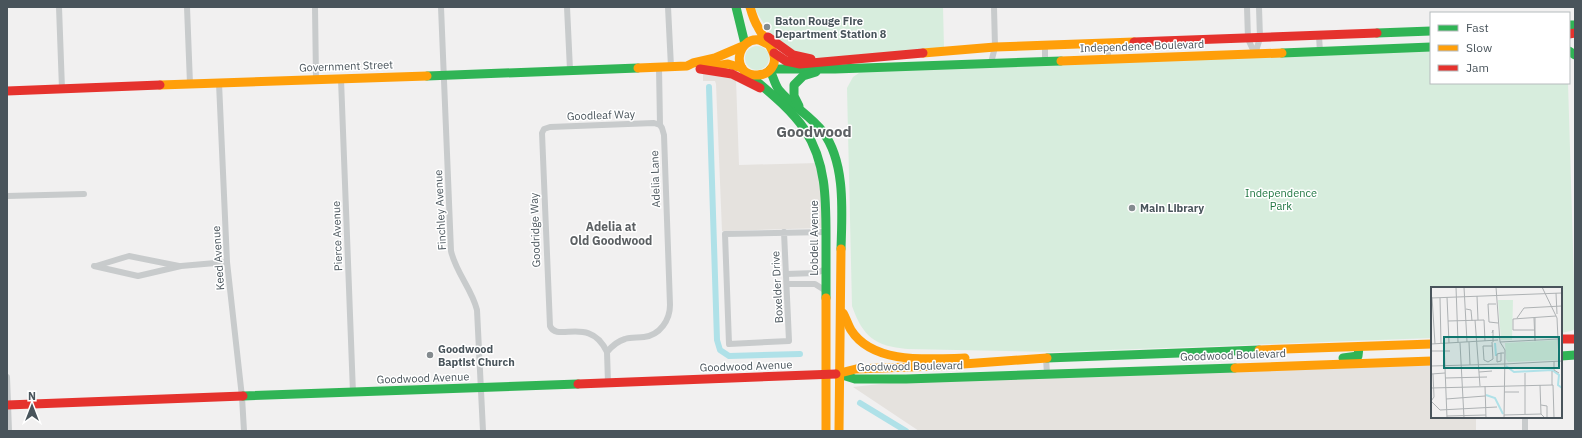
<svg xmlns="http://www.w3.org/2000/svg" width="1582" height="438" font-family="'IBM Plex Sans',sans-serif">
	<rect width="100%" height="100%" fill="#f1f0f0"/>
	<g fill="#e5e2de">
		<path d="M703,73L736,79L739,165L818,163L822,181L823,228L722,231L716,84L715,81H703Z"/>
		<path d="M1432,363V417H1476V431H919L853,387L889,383Z"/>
	</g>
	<g fill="#d7eddd">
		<path d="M754,7H943L944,48C917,50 891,52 864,54C843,56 817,62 797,54C777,45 764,26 754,7Z"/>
		<circle cx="757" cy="58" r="12"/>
		<path d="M1431,48V83H1568L1575,314V329L1571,331L1561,333V288H1432V338L1053,352L907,349C875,346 863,337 852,306L847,88L853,77L862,71Z"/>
	</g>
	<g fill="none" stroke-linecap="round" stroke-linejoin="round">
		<g stroke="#afe1e8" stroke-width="6">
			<path d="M709,87L717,340L720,350L729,356L800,354"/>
			<path d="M860,403L906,431"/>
		</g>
		<g stroke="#c8cbcc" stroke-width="6">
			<path d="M59,7L62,89"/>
			<path d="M187,7L190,84"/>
			<path d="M315,7L316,79"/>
			<path d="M441,7L451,251C456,273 472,289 477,310L483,431"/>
			<path d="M567,7L570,70"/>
			<path d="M668,7L671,67"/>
			<path d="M1247,7L1248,39L1255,54L1260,38L1259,7"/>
			<path d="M1319,36L1320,52"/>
			<path d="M1108,44V59"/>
			<path d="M1045,46V61"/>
			<path d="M991,63L995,47L994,7"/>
			<path d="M659,67L660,125L662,128L664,135L670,305C670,320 660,335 644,337C638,338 631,337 625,339C618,341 612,346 607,352C590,315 557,343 550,326L542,133L544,129L550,127L654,123L660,125"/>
			<path d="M341,79L353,393"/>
			<path d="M219,83L227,262L242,397L244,431"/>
			<path d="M7,196L84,194"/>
			<path d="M784,232L789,341L729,344L725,234L826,232"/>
			<path d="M94,266L138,276L181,266L227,262"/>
			<path d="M96,266L129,256L179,266"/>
			<path d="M786,274L816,273L826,269"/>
			<path d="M787,284H815L826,291"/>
			<path d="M607,352L608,383"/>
			<path d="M1046,358L1047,374"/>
			<path d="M7,377L9,431"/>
			<path d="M1525,417V431"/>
		</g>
		<g stroke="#30b455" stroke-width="9">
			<path d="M736,7L745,44"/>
			<path d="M1569,25H1575"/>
			<path d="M1377,33L1431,31"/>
			<path d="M1569,51L1575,55"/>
			<path d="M1282,53L1431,47"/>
			<path d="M771,69H835L1061,61"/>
			<path d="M770,70C773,76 775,85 779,90C792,106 811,116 823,132C846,163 842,213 841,249"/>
			<path d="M748,74C768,91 790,108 805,130C826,162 826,199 826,236C826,257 826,277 826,298"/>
			<path d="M427,76L638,68"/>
			<path d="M799,106L794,96V85L803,76L816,72"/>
			<path d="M1561,356L1575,355"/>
			<path d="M1047,358L1259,350"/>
			<path d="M1343,358L1358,356L1359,347"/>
			<path d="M839,374L855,379H906L1235,368"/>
			<path d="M243,396L578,384"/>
		</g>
		<g stroke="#ff9f0a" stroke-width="9">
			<path d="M750,7C752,14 754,21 758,27C764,40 784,57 769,71C765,75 760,75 754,75C730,72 738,37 759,40C762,41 767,44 770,45"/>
			<path d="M923,53L995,47L1134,42"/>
			<path d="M1061,61L1282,53"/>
			<path d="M638,68L687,66L693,63L715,58L743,46"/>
			<path d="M703,68L728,64L742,68"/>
			<path d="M160,85L427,76"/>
			<path d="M826,298V431"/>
			<path d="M843,313C846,318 848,325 851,330C873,365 930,359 965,358"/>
			<path d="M1259,350L1432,344"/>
			<path d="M1235,368L1432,361"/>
			<path d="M836,374L856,369L936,366L1047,358"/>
			<path d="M839,431L841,249"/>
		</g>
		<g stroke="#e5322d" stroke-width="9">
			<path d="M1569,34L1575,33"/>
			<path d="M768,37L793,55L811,59"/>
			<path d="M1134,42L1377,33"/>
			<path d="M774,53L786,61L800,64L923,53"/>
			<path d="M700,69L732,74L760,88"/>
			<path d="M7,91L160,85"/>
			<path d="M1561,339H1575"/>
			<path d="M578,384L836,374"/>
			<path d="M7,405L243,396"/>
		</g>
	</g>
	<g fill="#848b8f" stroke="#fff" stroke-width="1.5">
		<circle cx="767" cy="27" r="4"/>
		<circle cx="1132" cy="208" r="4"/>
		<circle cx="430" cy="355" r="4"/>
	</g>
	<g text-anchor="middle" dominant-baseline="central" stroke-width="3" stroke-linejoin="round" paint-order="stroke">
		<g font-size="11" font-weight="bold" fill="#49545b" stroke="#fff" text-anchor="start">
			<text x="775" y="21">Baton Rouge Fire<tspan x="775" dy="13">Department Station 8</tspan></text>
			<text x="1140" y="208">Main Library</text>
			<text x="438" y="349">Goodwood<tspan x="438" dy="13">Baptist Church</tspan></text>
		</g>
		<g font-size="11" fill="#49545b" stroke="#fff">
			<text transform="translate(1142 46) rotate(-2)">Independence Boulevard</text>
			<text transform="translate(346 66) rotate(-2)">Government Street</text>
			<text transform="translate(601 115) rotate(-2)">Goodleaf Way</text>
			<text transform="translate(655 179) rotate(-92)">Adelia Lane</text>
			<text transform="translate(440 210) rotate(-93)">Finchley Avenue</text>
			<text transform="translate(535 230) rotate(-92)">Goodridge Way</text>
			<text transform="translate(337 236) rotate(-92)">Pierce Avenue</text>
			<text transform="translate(814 238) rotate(-90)">Lobdell Avenue</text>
			<text transform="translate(218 258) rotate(-94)">Keed Avenue</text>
			<text transform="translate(777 287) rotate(-93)">Boxelder Drive</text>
			<text transform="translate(1233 355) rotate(-2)">Goodwood Boulevard</text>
			<text transform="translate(746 366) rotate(-2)">Goodwood Avenue</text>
			<text transform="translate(910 366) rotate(-1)">Goodwood Boulevard</text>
			<text transform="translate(423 378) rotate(-2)">Goodwood Avenue</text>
		</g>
		<g font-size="11" fill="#207642" stroke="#fff">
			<text x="1281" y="193">Independence<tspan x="1281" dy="13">Park</tspan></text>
		</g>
		<g font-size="12" font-weight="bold" fill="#5c6063" stroke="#fff">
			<text x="611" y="226">Adelia at<tspan x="611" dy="14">Old Goodwood</tspan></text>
		</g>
		<g font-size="15" font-weight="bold" fill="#5c6063" stroke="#fff">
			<text x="814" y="131">Goodwood</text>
		</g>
	</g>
	<g transform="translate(1431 287)">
		<rect width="131" height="131" fill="#f1f0f0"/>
		<path d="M67,13H82L81,53H70ZM126,53L127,73L77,75L75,72L74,56Z" fill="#d7eddd"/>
		<path fill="none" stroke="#afe1e8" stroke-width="2" d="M64,56L65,69M75,79L83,85L121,83L128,88L127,98L131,101M55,108L64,111L72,127"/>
		<path fill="none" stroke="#aeb2b4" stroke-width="1" d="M25,0L27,55M33,0L36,55M65,0L69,55M111,0L126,31L128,74M125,6L126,27M46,9L47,33M1,10L4,57M16,10L18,56M0,11L131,6M9,11L10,56M65,17H57L58,35L67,36M35,22L40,23L41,34M86,31L93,21L131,19M103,31L104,54V31M44,33L49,99M17,34L53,33L54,54M104,43H82V32L125,29M61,46L62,43V55M38,55L39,78M61,55L62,72L57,75L53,73L52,59H61M69,55L74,63L73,131M69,55L127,52M13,56L16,131M29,56L33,131M0,57L67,53M0,64H19M70,66V74L66,75V67L70,66H73M123,74V83L128,86M73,77L131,74M0,79L73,77M121,84V98M48,85L61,84M94,86V127M0,87L14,86M14,91L56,90M109,98L110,127M54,99L55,131M0,101L122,98L123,131M73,105H88M15,112L54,109M0,114L9,123L66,120M0,114L3,110L2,87M110,118L116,119V131M73,128L110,127L114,131M16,129L55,128"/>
		<path fill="#0f766e" fill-opacity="0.15" stroke="#0f766e" stroke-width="2" d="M13,50H128V81H13Z"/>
		<rect width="131" height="131" fill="none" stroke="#49545b" stroke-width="2"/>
	</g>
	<rect width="1582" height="438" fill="none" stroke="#49545b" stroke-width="16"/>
	<rect x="1430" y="12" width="140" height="72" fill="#ffffff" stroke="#b6bbbd"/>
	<rect x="1438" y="25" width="20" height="6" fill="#30b455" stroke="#b6bbbd"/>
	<text x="1466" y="32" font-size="12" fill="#49545b">Fast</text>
	<rect x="1438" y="45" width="20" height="6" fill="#ff9f0a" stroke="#b6bbbd"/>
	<text x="1466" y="52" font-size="12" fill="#49545b">Slow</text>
	<rect x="1438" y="65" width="20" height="6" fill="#e5322d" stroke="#b6bbbd"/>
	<text x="1466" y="72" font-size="12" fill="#49545b">Jam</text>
	<g transform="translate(32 406)" stroke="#ffffff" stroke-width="3" paint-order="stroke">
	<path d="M0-3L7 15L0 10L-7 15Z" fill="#49545b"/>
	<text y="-6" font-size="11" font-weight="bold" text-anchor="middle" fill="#49545b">N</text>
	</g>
</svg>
